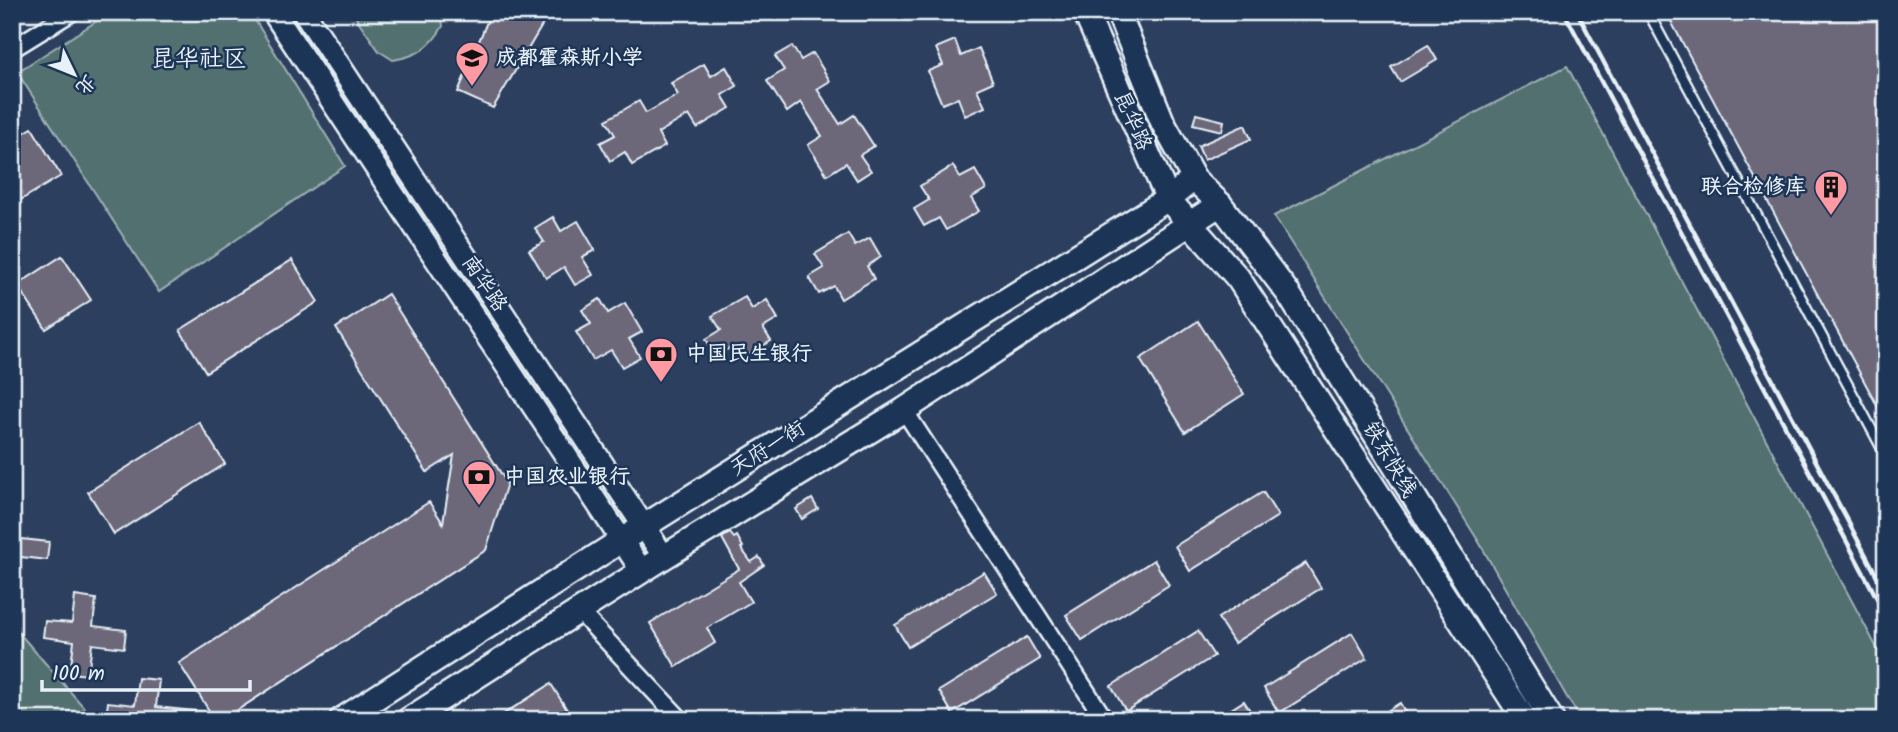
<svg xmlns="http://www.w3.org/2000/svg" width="1898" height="732" font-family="Kalam,'LXGW WenKai TC',sans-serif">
	<rect width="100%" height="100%" fill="#2d3f5e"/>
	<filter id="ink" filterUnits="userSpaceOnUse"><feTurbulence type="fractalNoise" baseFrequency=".0143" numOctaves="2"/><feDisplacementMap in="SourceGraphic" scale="14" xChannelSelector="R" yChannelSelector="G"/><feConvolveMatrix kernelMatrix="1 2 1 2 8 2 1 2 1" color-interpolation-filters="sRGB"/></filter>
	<g filter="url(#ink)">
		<g fill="#53706f" stroke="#9eb0b4" stroke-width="2">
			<path d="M111,12H250L345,166L159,292L17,72Z"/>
			<path d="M352,12H441L443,26C431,47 418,56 393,60L379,51Z"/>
			<path d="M1567,66L1886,665V720H1582L1569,701L1479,542L1274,216Z"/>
			<path d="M12,625L95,720H12Z"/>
		</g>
		<g fill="#6c677a" stroke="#e8f1f8" stroke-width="2">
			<path d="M491,12H550L493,108L458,92Z"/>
			<path d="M1666,12H1886V422Z"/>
			<path d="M955,40L961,56L979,48L993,82L977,89L985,107L965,116L958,98L942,104L928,71L943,65L936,48Z"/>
			<path d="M1428,45L1437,60L1400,82L1391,67Z"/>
			<path d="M792,46L801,60L813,53L830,81L817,89L840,124L854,115L874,146L860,155L871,171L857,180L846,163L827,175L808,145L822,136L801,102L787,112L767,81L784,70L775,56Z"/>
			<path d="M704,64L711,76L726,67L737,86L722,95L730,108L697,128L689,115L658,133L665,146L632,165L625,152L610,161L600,143L615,135L606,120L639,101L646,113L678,95L671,83Z"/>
			<path d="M1196,114L1224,121L1222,131L1193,124Z"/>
			<path d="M1245,125L1251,139L1204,160L1198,146Z"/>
			<path d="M32,128L61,176L19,201L12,190V140Z"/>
			<path d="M953,166L960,178L975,170L986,189L971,198L979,211L946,230L939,218L924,226L914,209L929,200L920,186Z"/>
			<path d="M553,217L561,231L578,221L595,250L582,257L593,275L575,285L564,267L546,278L529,250L544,242L535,228Z"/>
			<path d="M848,234L855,246L870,238L881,257L867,266L874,279L841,299L834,286L819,294L809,277L824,268L815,254Z"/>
			<path d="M62,256L91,300L46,329L17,285Z"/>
			<path d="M292,260L318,302L206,372L180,330Z"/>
			<path d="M388,294L507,483L486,550L222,720H215L179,663L429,502L443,523L454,455L427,472L336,328Z"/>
			<path d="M745,297L752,309L767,300L778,319L763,328L771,341L738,361L730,348L716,356L706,339L721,330L712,316Z"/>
			<path d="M600,299L608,313L625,303L642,332L629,339L640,357L622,367L611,350L593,360L576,332L591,324L582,310Z"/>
			<path d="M1198,321L1244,394L1185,432L1140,359Z"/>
			<path d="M199,422L225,464L114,534L88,492Z"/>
			<path d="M1263,492L1278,516L1190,571L1175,546Z"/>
			<path d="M812,499L818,509L802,519L796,509Z"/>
			<path d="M730,533L734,538L737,536L743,547L741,548L751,562L759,557L764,565L739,582L751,602L707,628L715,643L676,667L650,623L739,569L722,538Z"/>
			<path d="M12,538L49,542L47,560L12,556Z"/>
			<path d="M1154,560L1169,585L1082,640L1066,615Z"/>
			<path d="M1306,563L1321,588L1234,643L1218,618Z"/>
			<path d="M984,572L997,593L908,647L895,625Z"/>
			<path d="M75,596L96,599L93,626L126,630L124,648L92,644L88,675L70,673L74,641L43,637L45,621L72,623Z"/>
			<path d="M1198,631L1214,656L1126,711L1111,686Z"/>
			<path d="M1352,633L1367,658L1279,713L1264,688Z"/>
			<path d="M1027,637L1040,659L952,713L939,691Z"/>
			<path d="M138,678L159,680L156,707L203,712L202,720L106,718L108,702L135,705Z"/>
			<path d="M551,684L569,713L558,720H494Z"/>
			<path d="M1244,701L1256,720H1214Z"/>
			<path d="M1400,703L1410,720H1373Z"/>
		</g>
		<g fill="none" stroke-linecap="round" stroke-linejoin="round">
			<defs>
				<path id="service" d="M1648,12L1886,456"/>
				<g id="minor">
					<path d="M12,49L72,12"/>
					<path d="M904,410L1105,720"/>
					<path d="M579,611L681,720"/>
				</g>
				<g id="tertiary">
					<path d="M273,12L642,571"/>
					<path d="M304,12L664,557"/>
				</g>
				<g id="secondary">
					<path d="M1085,12L1168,199L1238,278L1525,720"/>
					<path d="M1118,12L1163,123L1194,179L1220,204L1288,293L1552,720"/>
					<path d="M341,720L622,540L1168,199L1194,179"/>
					<path d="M408,720L664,557L904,410L1220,204"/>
				</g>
			</defs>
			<use href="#service" stroke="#e8f1f8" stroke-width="13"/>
			<use href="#minor" stroke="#e8f1f8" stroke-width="21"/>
			<use href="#tertiary" stroke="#e8f1f8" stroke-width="26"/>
			<use href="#secondary" stroke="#e8f1f8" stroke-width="28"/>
			<use href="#service" stroke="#1d3557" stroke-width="8"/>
			<use href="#minor" stroke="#1d3557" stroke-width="16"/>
			<use href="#tertiary" stroke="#1d3557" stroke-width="21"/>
			<use href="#secondary" stroke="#1d3557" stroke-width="23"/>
			<g stroke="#e8f1f8" stroke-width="4.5">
				<path d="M1564,12L1886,615"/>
				<path d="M1577,12L1886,593"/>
			</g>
		</g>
	</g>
	<defs>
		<symbol id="school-pin" viewBox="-11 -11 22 30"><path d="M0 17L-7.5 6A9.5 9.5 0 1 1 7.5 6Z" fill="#ff9aa2" stroke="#1d3557"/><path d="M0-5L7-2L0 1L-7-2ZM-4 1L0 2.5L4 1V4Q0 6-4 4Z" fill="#111"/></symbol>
		<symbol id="building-pin" viewBox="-11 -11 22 30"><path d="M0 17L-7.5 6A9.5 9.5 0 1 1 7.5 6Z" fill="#ff9aa2" stroke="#1d3557"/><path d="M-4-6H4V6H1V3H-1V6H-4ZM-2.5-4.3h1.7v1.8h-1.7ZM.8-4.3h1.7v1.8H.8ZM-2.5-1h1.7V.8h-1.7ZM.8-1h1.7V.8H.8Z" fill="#111"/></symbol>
		<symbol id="bank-pin" viewBox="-11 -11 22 30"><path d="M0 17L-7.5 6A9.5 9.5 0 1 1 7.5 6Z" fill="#ff9aa2" stroke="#1d3557"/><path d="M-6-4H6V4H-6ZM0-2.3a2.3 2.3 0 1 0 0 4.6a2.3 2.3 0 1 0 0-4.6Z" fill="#111"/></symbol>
	</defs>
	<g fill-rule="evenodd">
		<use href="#school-pin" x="453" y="39" width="38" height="52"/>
		<use href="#building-pin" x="1812" y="168" width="38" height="52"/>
		<use href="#bank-pin" x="642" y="335" width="38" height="52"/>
		<use href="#bank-pin" x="460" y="458" width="38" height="52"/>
	</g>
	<g text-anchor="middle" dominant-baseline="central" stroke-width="5" stroke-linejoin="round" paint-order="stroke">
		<g font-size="21" font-weight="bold" fill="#e8f1f8" stroke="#1d3557" text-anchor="start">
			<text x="496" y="58">成都霍森斯小学</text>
			<text x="1806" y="187" text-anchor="end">联合检修库</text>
			<text x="686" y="354">中国民生银行</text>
			<text x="504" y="477">中国农业银行</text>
		</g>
		<g font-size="21" fill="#e8f1f8" stroke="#1d3557">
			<text transform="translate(1132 121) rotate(66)">昆华路</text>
			<text transform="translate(484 284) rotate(56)">南华路</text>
			<text transform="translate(768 449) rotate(-32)">天府一街</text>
			<text transform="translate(1389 460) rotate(59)">铁东快线</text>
		</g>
		<g font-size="24" fill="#e8f1f8" stroke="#1d3557">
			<text x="199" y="59">昆华社区</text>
		</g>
	</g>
	<rect width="1898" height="732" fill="none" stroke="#1d3557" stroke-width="42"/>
	<rect x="21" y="21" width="1856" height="690" fill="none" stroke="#e8f1f8" stroke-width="2.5" filter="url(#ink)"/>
	<g transform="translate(74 74) rotate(133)" stroke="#1d3557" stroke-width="5" paint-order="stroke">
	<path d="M0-5L12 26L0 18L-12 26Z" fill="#e8f1f8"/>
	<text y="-10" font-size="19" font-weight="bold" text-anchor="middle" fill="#e8f1f8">北</text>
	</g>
	<path d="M42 680v10h208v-10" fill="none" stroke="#e8f1f8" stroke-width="3.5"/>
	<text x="52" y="680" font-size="21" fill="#e8f1f8" stroke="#1d3557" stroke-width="5" paint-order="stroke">100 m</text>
</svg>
